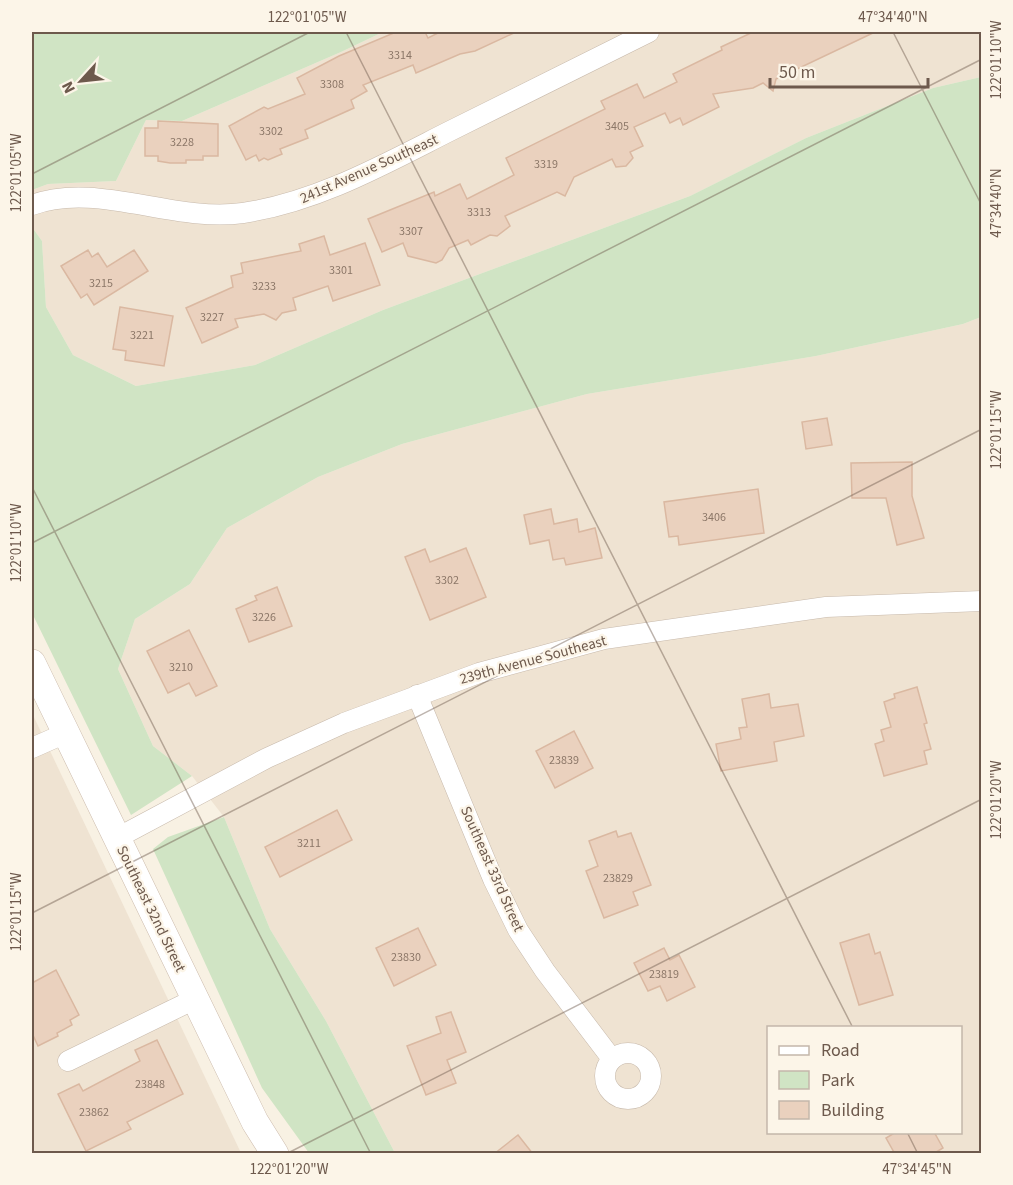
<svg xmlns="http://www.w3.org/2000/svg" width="1013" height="1185" font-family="'Source Sans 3',sans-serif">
	<rect width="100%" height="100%" fill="#f8f1e3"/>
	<g fill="#efe3d2" fill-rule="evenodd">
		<path d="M383,32H981V77L933,88L806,138L690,196L383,310L255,365L136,386L73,355L46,307L42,241L32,227V190L48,184L116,181L146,120L182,121L341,52Z"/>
		<path d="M981,317V1153H395L326,1021L270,929L224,817L192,776L153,746L118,669L135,619L190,584L227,528L318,477L402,444L587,394L816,356L963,324ZM768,1028H960V1132H768Z"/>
		<path d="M32,713L241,1153H32Z"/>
	</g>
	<g fill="#d0e4c4">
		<path d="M32,32H383L341,52L182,121L146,120L116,181L48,184L32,190Z"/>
		<path d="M981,77V317L963,324L816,356L587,394L402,444L318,477L227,528L190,584L135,619L118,669L153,746L192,776L131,815L32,613V227L42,241L46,307L73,355L136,386L255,365L383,310L690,196L806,138L933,88Z"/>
		<path d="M224,817L270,929L326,1021L395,1153H309L262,1088L153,849L168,837Z"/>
	</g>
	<g fill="#ead1be" stroke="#dab8a1" stroke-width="1.5">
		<path d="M396,32H425L428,38L440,32H516L475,51L460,54L416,73L413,65L363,85L367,91L351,100L354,108L305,130L308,138L280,149L282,154L268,160L264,158L259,161L256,155L246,160L229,126L264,107L268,109L305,94L297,78L339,56Z"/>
		<path d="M753,32H875L776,79L773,91L763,83L753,88L713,94L719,107L683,125L680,118L670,123L665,113L634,127L643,146L630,152L633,158L626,166L616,167L612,159L574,177L565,196L557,192L505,216L510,226L497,236L490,235L471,245L468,240L449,248L442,260L436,263L408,256L403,243L382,252L368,219L434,192L435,196L460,184L467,199L514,175L506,158L605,109L601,101L637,84L644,98L677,82L673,74L722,50L721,47Z"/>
		<path d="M158,121L218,124V156H203V160H186V163H170L158,161V156H145V128H158Z"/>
		<path d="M324,236L330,255L365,243L380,285L333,301L328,286L293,298L296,310L282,313L276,320L264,314L235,319L238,327L202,343L186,308L233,287L231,276L243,273L241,263L301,251L299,244Z"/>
		<path d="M88,250L92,257L98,253L107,267L134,250L148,271L94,305L87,294L81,298L61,266Z"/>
		<path d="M120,307L173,316L164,366L125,360L126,351L113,349Z"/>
		<path d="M827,418L832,445L806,449L802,422Z"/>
		<path d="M912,462V496L924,538L897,545L886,498H852L851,463Z"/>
		<path d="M758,489L764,533L679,545L678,536L669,537L664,502Z"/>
		<path d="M551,509L554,524L577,519L579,532L595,528L602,558L566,565L564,558L553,560L549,540L530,544L524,515Z"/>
		<path d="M466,548L486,597L430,620L405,557L425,549L430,562Z"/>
		<path d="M277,587L292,626L249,642L236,609L257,600L255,596Z"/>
		<path d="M189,630L217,686L196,696L189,683L168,693L147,651Z"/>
		<path d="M917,687L927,723L924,724L931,749L924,751L927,764L884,776L875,744L884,741L881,730L891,727L884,702L895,698L894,694Z"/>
		<path d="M769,694L771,708L798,704L804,736L774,742L777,761L721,771L716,744L741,739L739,728L747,727L742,699Z"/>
		<path d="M574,731L593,768L555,788L536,751Z"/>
		<path d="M337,810L352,840L280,877L265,847Z"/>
		<path d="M616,831L618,837L631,833L651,885L633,892L638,905L604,918L586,871L598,866L589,841Z"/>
		<path d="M418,928L436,965L394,986L376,948Z"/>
		<path d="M869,934L875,954L880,952L893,995L859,1005L840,943Z"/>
		<path d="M664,948L670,960L679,955L695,987L667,1001L660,986L648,991L634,963Z"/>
		<path d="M56,970L79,1015L70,1020L72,1025L57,1033L58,1036L38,1046L32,1033V983Z"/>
		<path d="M451,1012L466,1052L447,1060L456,1083L426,1095L407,1046L441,1033L436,1017Z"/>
		<path d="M157,1040L183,1094L127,1122L131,1129L86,1151L58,1094L79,1084L83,1091L140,1061L135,1050Z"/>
		<path d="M896,1132H934L943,1148L933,1154H895L886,1138Z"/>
		<path d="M518,1135L533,1154H494Z"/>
	</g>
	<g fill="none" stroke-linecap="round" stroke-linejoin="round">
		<defs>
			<g id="street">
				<path d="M32,205C97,181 173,223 243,213C316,202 381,166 446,133C514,99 582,65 649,32"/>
				<path d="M417,695L493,879L518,930L545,971L612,1059"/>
				<path d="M32,748L66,733"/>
				<path d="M117,838L267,758L344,723L479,673L604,639L826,607L982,601"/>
				<circle cx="628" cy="1076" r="23"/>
				<path d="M68,1061L195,999"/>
			</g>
			<path id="secondary" d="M32,663L255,1122L275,1154"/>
		</defs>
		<use href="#street" stroke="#c7b9ab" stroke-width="21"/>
		<use href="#secondary" stroke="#ccbbac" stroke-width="28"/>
		<use href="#street" stroke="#fff" stroke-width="20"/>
		<use href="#secondary" stroke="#fff" stroke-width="27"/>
	</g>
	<path fill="none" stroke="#6d594c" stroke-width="1.5" stroke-opacity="0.45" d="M346,32L853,1028M893,32L982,206M32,174L310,32M32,487L371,1154M32,543L982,59M32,913L982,429M907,1132L918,1154M286,1154L982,799"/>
	<g text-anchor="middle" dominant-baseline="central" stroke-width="4.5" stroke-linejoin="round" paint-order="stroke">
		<g font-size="12" fill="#8c7768">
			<text x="400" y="55">3314</text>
			<text x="332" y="84">3308</text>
			<text x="617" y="126">3405</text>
			<text x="271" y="131">3302</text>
			<text x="182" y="142">3228</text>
			<text x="546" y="164">3319</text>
			<text x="479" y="212">3313</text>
			<text x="411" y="231">3307</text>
			<text x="341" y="270">3301</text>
			<text x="101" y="283">3215</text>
			<text x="264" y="286">3233</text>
			<text x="212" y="317">3227</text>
			<text x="142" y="335">3221</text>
			<text x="714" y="517">3406</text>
			<text x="447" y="580">3302</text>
			<text x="264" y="617">3226</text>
			<text x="181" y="667">3210</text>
			<text x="564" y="760">23839</text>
			<text x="309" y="843">3211</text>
			<text x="618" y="878">23829</text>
			<text x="406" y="957">23830</text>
			<text x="664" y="974">23819</text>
			<text x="150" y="1084">23848</text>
			<text x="94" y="1112">23862</text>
		</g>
		<g font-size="15" fill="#6d594c" stroke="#fcf5e8">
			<text transform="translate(369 169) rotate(-24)">241st Avenue Southeast</text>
			<text transform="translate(533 660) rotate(-15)">239th Avenue Southeast</text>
			<text transform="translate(492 869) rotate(66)">Southeast 33rd Street</text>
			<text transform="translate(151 909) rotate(64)">Southeast 32nd Street</text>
		</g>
	</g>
	<rect width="1013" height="1185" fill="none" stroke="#fcf5e8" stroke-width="66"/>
	<rect x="767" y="1026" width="195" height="108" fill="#fcf5e8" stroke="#c3b7aa" stroke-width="1.5"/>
	<rect x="779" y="1046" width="30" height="9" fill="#ffffff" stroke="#c3b7aa" stroke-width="1.5"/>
	<text x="821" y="1056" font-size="18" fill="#6d594c">Road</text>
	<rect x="779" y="1071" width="30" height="18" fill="#d0e4c4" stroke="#c3b7aa" stroke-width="1.5"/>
	<text x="821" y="1086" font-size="18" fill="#6d594c">Park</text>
	<rect x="779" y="1101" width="30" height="18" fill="#ead1be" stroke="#c3b7aa" stroke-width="1.5"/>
	<text x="821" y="1116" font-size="18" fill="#6d594c">Building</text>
	<g transform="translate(81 81) rotate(243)" stroke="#fcf5e8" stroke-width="4.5" paint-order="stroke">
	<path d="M0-4.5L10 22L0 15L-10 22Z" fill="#6d594c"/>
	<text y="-9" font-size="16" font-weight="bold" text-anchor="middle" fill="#6d594c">N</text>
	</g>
	<path d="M770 78v9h158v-9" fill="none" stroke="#6d594c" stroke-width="3"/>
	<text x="779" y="78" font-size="18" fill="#6d594c" stroke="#fcf5e8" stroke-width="4.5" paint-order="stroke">50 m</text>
	<rect x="33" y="33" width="947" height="1119" fill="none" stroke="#6d594c" stroke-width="2"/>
	<g font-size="15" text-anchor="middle" fill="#6d594c">
		<text x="307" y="22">122°01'05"W</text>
		<text x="893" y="22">47°34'40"N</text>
		<text transform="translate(996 60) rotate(-90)" y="5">122°01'10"W</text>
		<text transform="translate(16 173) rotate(-90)" y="5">122°01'05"W</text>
		<text transform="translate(996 203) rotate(-90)" y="5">47°34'40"N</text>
		<text transform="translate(996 430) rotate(-90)" y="5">122°01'15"W</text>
		<text transform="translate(16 543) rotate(-90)" y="5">122°01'10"W</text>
		<text transform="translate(996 800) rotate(-90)" y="5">122°01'20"W</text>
		<text transform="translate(16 912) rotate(-90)" y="5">122°01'15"W</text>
		<text x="289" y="1174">122°01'20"W</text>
		<text x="917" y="1174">47°34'45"N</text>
	</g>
</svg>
